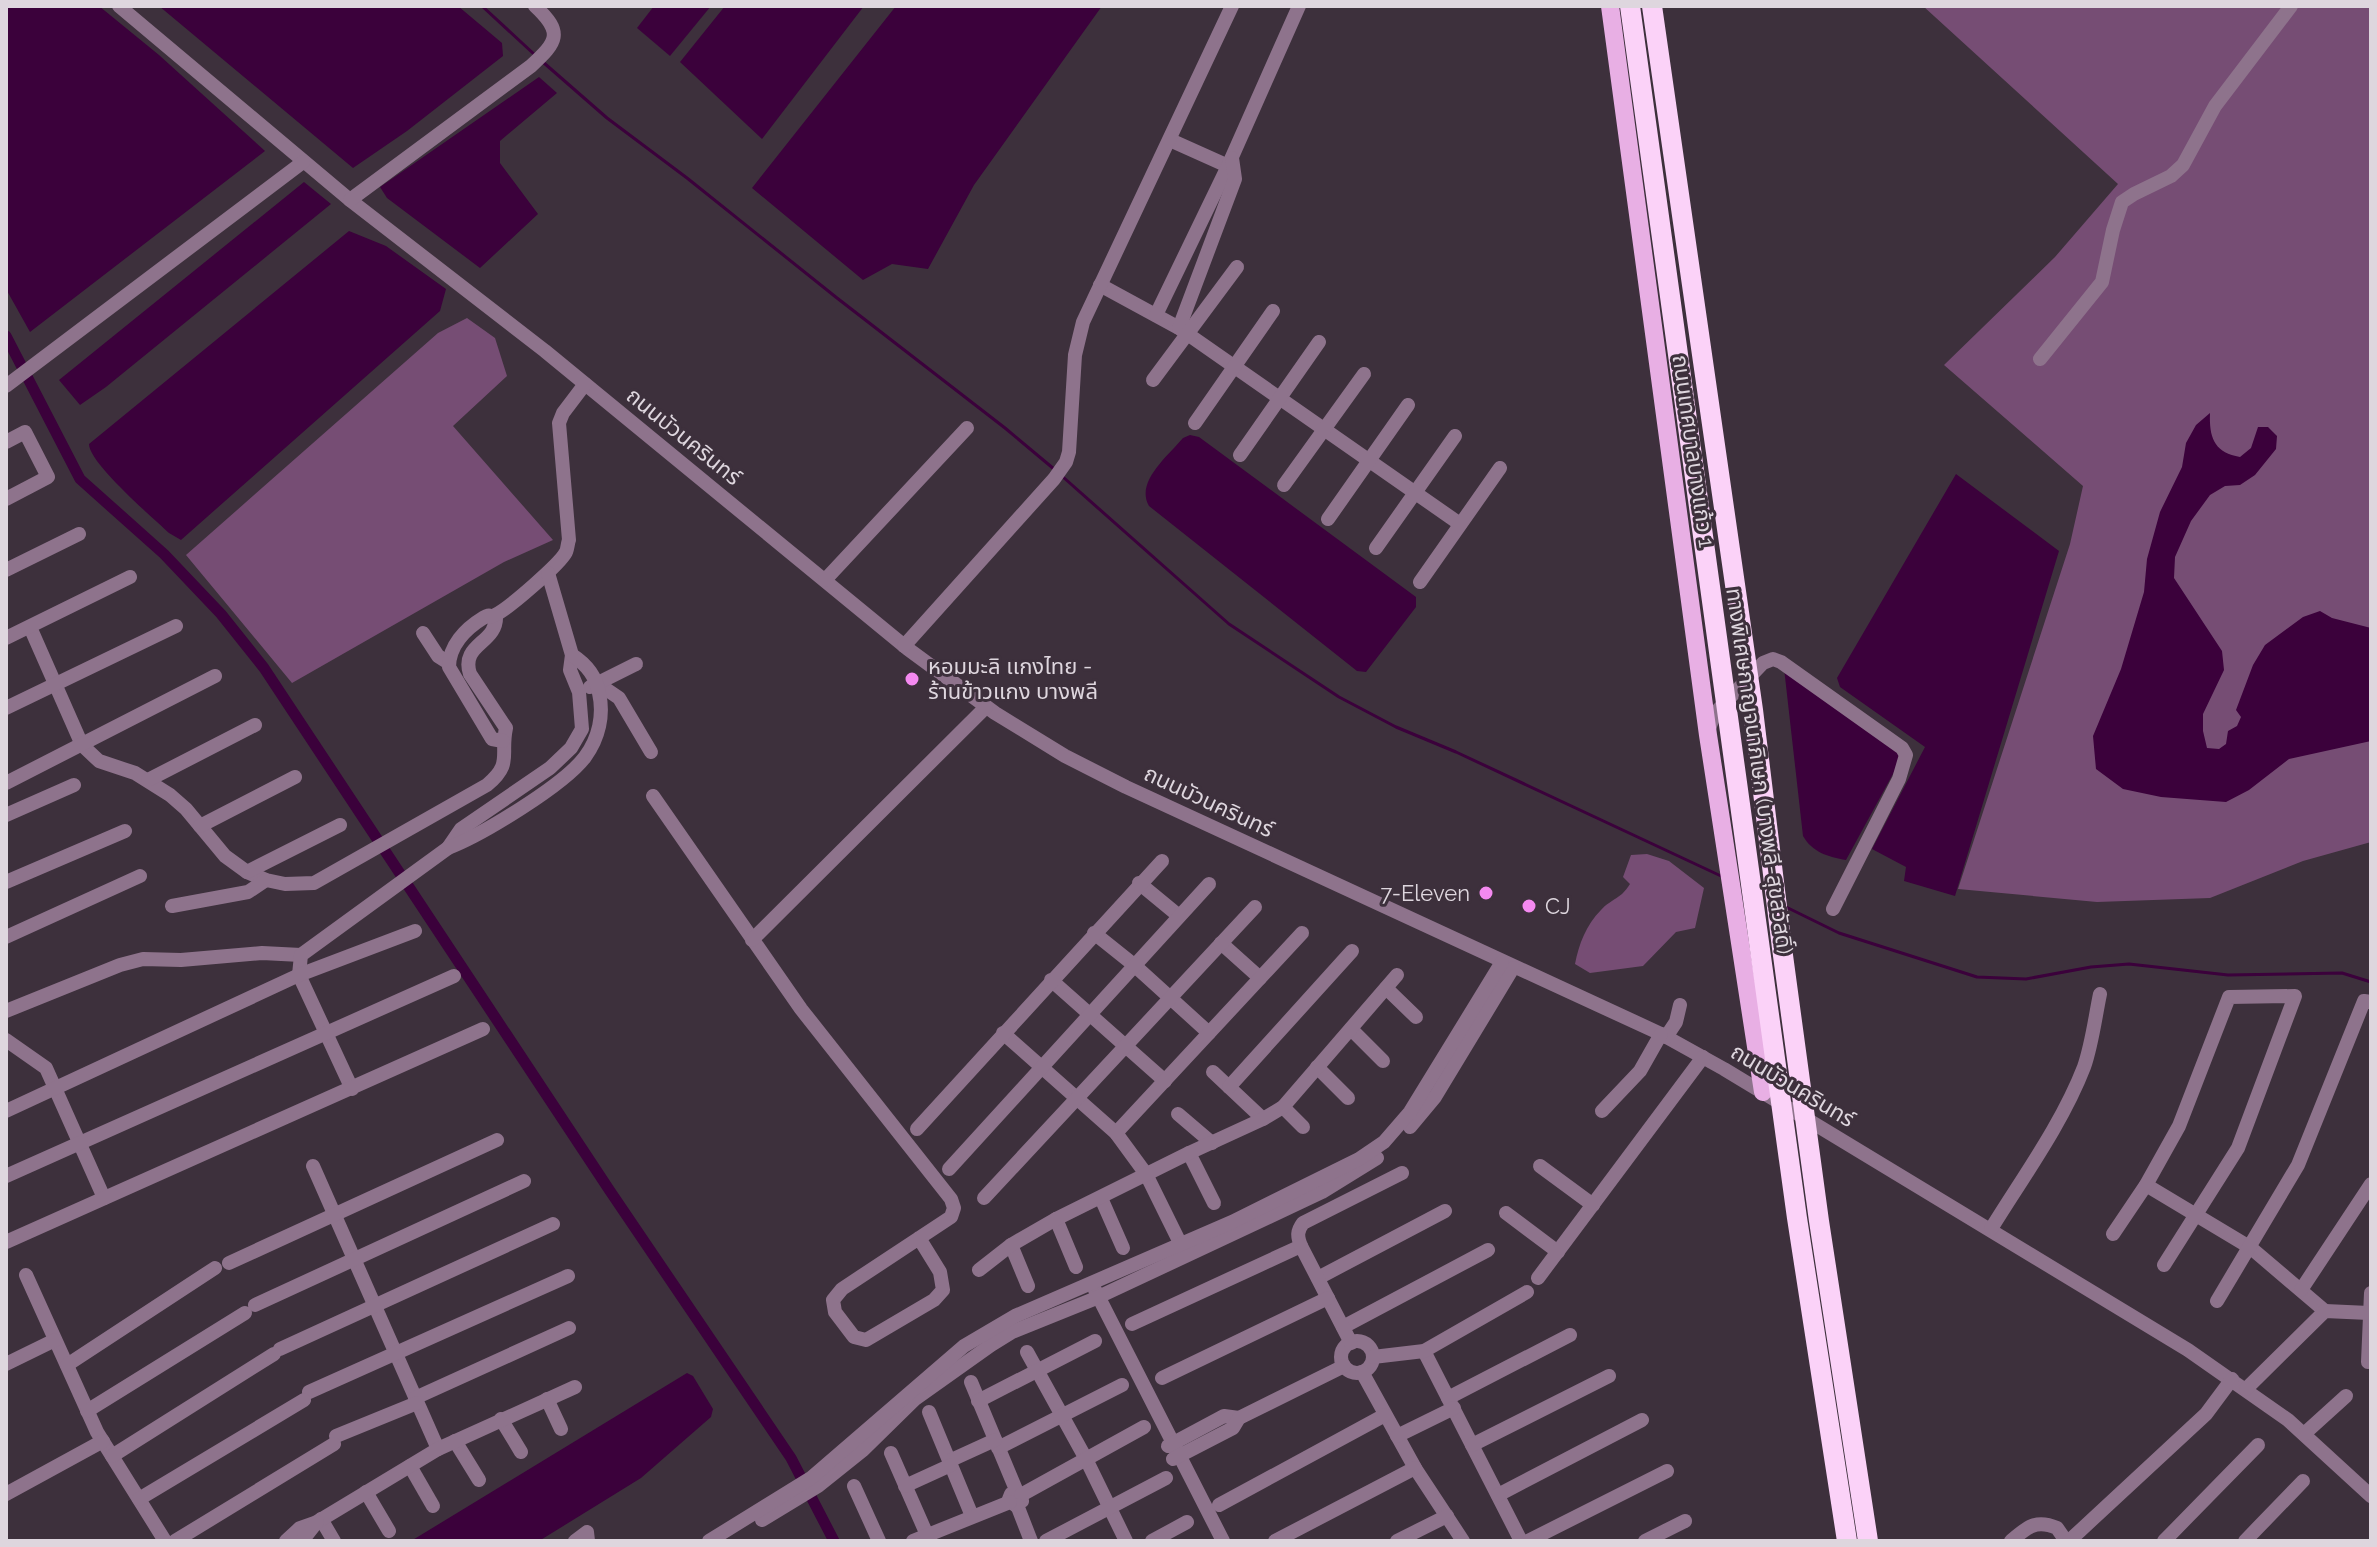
<svg xmlns="http://www.w3.org/2000/svg" width="2377" height="1547" font-family="Raleway,'Noto Sans Thai',sans-serif">
	<rect width="100%" height="100%" fill="#3d303c"/>
	<g fill="#764d74">
		<path d="M1923,6H2371V842L2303,861L2210,898L2097,902L1958,889L2070,544L2083,486L1944,365L2055,257L2118,184Z"/>
		<path d="M467,318L495,338L507,376L453,426L553,540L504,562L292,683L186,555L438,333Z"/>
		<path d="M1647,854L1669,861L1704,888L1695,928L1676,932L1643,966L1590,973L1575,964C1579,944 1586,925 1601,910C1612,898 1620,900 1630,884L1623,877L1631,855Z"/>
	</g>
	<g fill="#3b013b">
		<path d="M6,6H99L159,55L265,151L30,332L6,289Z"/>
		<path d="M159,6H458L502,43L503,56L407,131L353,168Z"/>
		<path d="M654,6H711L670,56L637,28Z"/>
		<path d="M725,6H864L762,139L680,62Z"/>
		<path d="M896,6H1102L974,185L928,269L892,264L863,280L752,188Z"/>
		<path d="M539,77L557,93L500,141V163L538,214L480,268L387,198L380,187Z"/>
		<path d="M304,182L331,204L106,387L80,405L59,380Z"/>
		<path d="M349,231L386,246L446,289L440,311L181,540L169,533C152,517 89,463 89,444Z"/>
		<path d="M2210,413C2209,437 2214,453 2240,457L2251,448L2258,427H2268L2277,436L2276,449L2255,475L2240,485L2225,486L2210,495L2191,521L2175,557L2174,578L2222,651L2224,670L2203,714V731L2207,748L2219,749L2226,744L2228,731L2237,726L2241,717L2236,710L2253,665L2265,645L2303,617L2320,611L2332,618L2371,628V741L2289,759L2249,790L2226,802L2161,797L2123,789L2096,769L2093,736L2121,669L2144,592L2147,559L2160,512L2182,467L2186,443L2196,425Z"/>
		<path d="M1190,435L1199,437L1416,597V607L1366,672L1357,671L1149,506C1135,482 1168,456 1183,438Z"/>
		<path d="M1956,474L2059,551L1955,896L1904,881L1906,867L1872,849L1925,747L1840,687L1837,678Z"/>
		<path d="M1784,668L1897,749L1900,761L1846,860C1828,857 1812,852 1803,836Z"/>
		<path d="M687,1373L693,1376L713,1409L711,1417L641,1478L539,1541H411Z"/>
	</g>
	<g fill="none" stroke-linecap="round" stroke-linejoin="round">
		<g stroke="#3b013b" stroke-width="3">
			<path d="M482,6L535,55"/>
			<path d="M544,63L607,118L687,178L837,298L1005,428L1054,469"/>
			<path d="M1063,477L1229,624L1339,697L1396,727L1456,752L1721,876"/>
			<path d="M1786,907L1839,933L1977,977L2026,979L2091,967L2129,964L2228,975L2342,973L2371,982"/>
		</g>
		<path stroke="#3b013b" stroke-width="11" d="M6,336L80,479L164,554L221,614L264,668L610,1191L791,1458L834,1541"/>
		<g stroke="#8e738c" stroke-width="14">
			<path d="M119,6L350,200L545,351L908,649L995,713L1065,756L1126,787L1661,1034L1724,1069L2188,1350L2288,1420L2371,1496"/>
			<path d="M1170,140L1228,166"/>
			<path d="M350,200L531,66C557,42 564,33 535,6"/>
			<path d="M1100,285L1179,328L1460,524"/>
			<path d="M1156,315L1228,166L1299,6"/>
			<path d="M1179,328L1235,179L1232,158"/>
			<path d="M2040,359L2102,282L2113,230L2122,202L2134,194L2171,176L2183,165L2215,106L2291,6"/>
			<path d="M1153,380L1237,267"/>
			<path d="M6,386L303,162"/>
			<path d="M1195,423L1273,311"/>
			<path d="M6,442L25,432L48,477L6,499"/>
			<path d="M1240,455L1319,342"/>
			<path d="M1284,485L1364,374"/>
			<path d="M1328,519L1408,405"/>
			<path d="M1376,548L1455,436"/>
			<path d="M6,570L79,534"/>
			<path d="M825,580L967,428"/>
			<path d="M1420,582L1500,468"/>
			<path d="M30,627L82,745L99,761L135,773L170,795L186,809L225,856L247,872L266,880L285,884L314,883L487,785C513,763 500,756 506,728L470,674C460,643 498,644 496,615"/>
			<path d="M423,633L438,656L449,663"/>
			<path d="M6,638L130,577"/>
			<path d="M904,646L1054,479L1066,462L1069,452L1075,355L1083,322L1232,6"/>
			<path d="M597,683L619,698L651,752"/>
			<path d="M590,687L636,664"/>
			<path d="M6,708L176,626"/>
			<path d="M1708,731L1715,713L1763,663L1773,659L1781,662L1902,748L1906,755L1899,779L1833,909"/>
			<path d="M503,741L492,739L449,667C449,646 465,629 483,618C494,612 484,620 495,615C508,609 560,564 566,552C567,551 568,542 569,540L559,423L563,413L585,384"/>
			<path d="M148,780L255,725"/>
			<path d="M6,783L215,676"/>
			<path d="M653,796L801,1009L951,1199L954,1208L951,1217L842,1289L833,1300L835,1312L854,1337L866,1340L934,1300L943,1290L940,1272L919,1238"/>
			<path d="M6,815L74,785"/>
			<path d="M200,826L295,777"/>
			<path d="M448,848L461,829L550,768L571,748L582,729L579,692L570,670L572,655L548,573"/>
			<path d="M247,872L340,825"/>
			<path d="M6,882L125,831"/>
			<path d="M1139,883L1179,916"/>
			<path d="M172,906L248,892L266,880"/>
			<path d="M1094,933L1134,965L1209,1033"/>
			<path d="M6,937L140,876"/>
			<path d="M752,940L986,707"/>
			<path d="M1221,943L1260,978"/>
			<path d="M1051,980L1165,1081"/>
			<path d="M1386,988L1416,1017"/>
			<path d="M6,1011L120,965L143,959L181,960L262,953L301,955"/>
			<path d="M1351,1029L1383,1061"/>
			<path d="M1003,1033L1116,1133L1146,1174L1184,1251"/>
			<path d="M1666,1037L1676,1022L1680,1005"/>
			<path d="M6,1040L46,1068L104,1198"/>
			<path d="M1317,1067L1348,1098"/>
			<path d="M1213,1072L1263,1119"/>
			<path d="M1229,1087L1352,951"/>
			<path d="M352,1089L299,975L301,955L448,848C482,835 564,785 585,757C599,738 604,715 599,693C596,676 586,664 572,655"/>
			<path d="M1283,1107L1303,1127"/>
			<path d="M6,1111L299,975L415,931"/>
			<path d="M1602,1111L1640,1071L1661,1034"/>
			<path d="M1178,1114L1212,1143"/>
			<path d="M1410,1127L1435,1097L1513,968"/>
			<path d="M917,1129L1162,861"/>
			<path d="M1116,1133L1302,933"/>
			<path d="M1189,1153L1214,1203"/>
			<path d="M313,1166L438,1449"/>
			<path d="M1540,1166L1593,1205"/>
			<path d="M949,1169L1209,884"/>
			<path d="M6,1176L454,976"/>
			<path d="M2146,1185L2251,1248L2325,1311"/>
			<path d="M984,1198L1255,907"/>
			<path d="M1101,1198L1123,1248"/>
			<path d="M1506,1213L1558,1252"/>
			<path d="M1056,1219L1076,1267"/>
			<path d="M1991,1229C2023,1177 2062,1124 2084,1067C2092,1044 2095,1018 2100,994"/>
			<path d="M2113,1234L2146,1185L2179,1126L2229,997L2295,996L2238,1148L2164,1265"/>
			<path d="M6,1242L483,1029"/>
			<path d="M1011,1245L1028,1286"/>
			<path d="M229,1263L497,1140"/>
			<path d="M979,1270L1011,1245L1056,1219L1189,1153L1263,1119L1283,1107L1397,975"/>
			<path d="M26,1275L97,1432L165,1541"/>
			<path d="M1318,1278L1445,1211"/>
			<path d="M1538,1278L1703,1057"/>
			<path d="M1095,1290L1223,1541"/>
			<path d="M2301,1290L2371,1184"/>
			<path d="M2217,1301L2298,1165L2364,1001L2371,1002"/>
			<path d="M255,1305L524,1181"/>
			<path d="M1132,1324L1301,1246"/>
			<path d="M1343,1327L1488,1250"/>
			<circle cx="1357" cy="1357" r="16"/>
			<path d="M1351,1343L1301,1246C1297,1236 1297,1231 1303,1223L1402,1173"/>
			<path d="M280,1349L553,1224"/>
			<path d="M1424,1351L1521,1541"/>
			<path d="M1027,1352L1086,1459L1126,1541"/>
			<path d="M1373,1357L1424,1351L1527,1292"/>
			<path d="M2368,1362L2371,1293"/>
			<path d="M6,1364L55,1340"/>
			<path d="M67,1365L215,1268"/>
			<path d="M1362,1372L1415,1468L1463,1541"/>
			<path d="M1162,1378L1328,1298"/>
			<path d="M971,1382L1017,1492L1021,1495L1022,1501L1015,1505L1009,1499L1011,1494L1017,1492"/>
			<path d="M2246,1389L2325,1311L2369,1313"/>
			<path d="M309,1392L568,1276"/>
			<path d="M415,1398L569,1328"/>
			<path d="M1448,1398L1570,1335"/>
			<path d="M547,1399L561,1429"/>
			<path d="M978,1401L1095,1341"/>
			<path d="M87,1411L245,1313"/>
			<path d="M929,1412L972,1516"/>
			<path d="M501,1419L521,1452"/>
			<path d="M2304,1434L2346,1396"/>
			<path d="M336,1436L417,1403"/>
			<path d="M1397,1436L1454,1408"/>
			<path d="M455,1441L479,1480"/>
			<path d="M1472,1445L1609,1376"/>
			<path d="M1168,1446L1224,1416L1239,1418"/>
			<path d="M998,1448L1122,1385"/>
			<path d="M891,1453L927,1535"/>
			<path d="M112,1456L274,1354"/>
			<path d="M1173,1459L1233,1428L1239,1418L1344,1366"/>
			<path d="M949,1461L995,1440"/>
			<path d="M410,1466L433,1506"/>
			<path d="M854,1486L879,1541"/>
			<path d="M905,1486L951,1465"/>
			<path d="M366,1492L389,1531"/>
			<path d="M6,1494L103,1441"/>
			<path d="M1021,1495L1144,1427"/>
			<path d="M1498,1495L1642,1420"/>
			<path d="M139,1499L304,1400"/>
			<path d="M1017,1505L1031,1541"/>
			<path d="M1219,1505L1385,1415"/>
			<path d="M321,1519L334,1541"/>
			<path d="M762,1520L818,1486L863,1450L915,1399L991,1345L1012,1332L1094,1299L1322,1192L1377,1158"/>
			<path d="M175,1541L334,1444"/>
			<path d="M286,1541L300,1528L317,1522L438,1449L575,1387"/>
			<path d="M302,1541L317,1522"/>
			<path d="M575,1541L587,1532L588,1541"/>
			<path d="M709,1541L811,1478L964,1346L1015,1316L1232,1222L1359,1159L1384,1142L1410,1112L1502,962"/>
			<path d="M913,1541L1010,1502"/>
			<path d="M1046,1541L1166,1478"/>
			<path d="M1152,1541L1187,1522"/>
			<path d="M1275,1541L1415,1468"/>
			<path d="M1397,1541L1447,1516"/>
			<path d="M1528,1541L1667,1471"/>
			<path d="M1645,1541L1685,1521"/>
			<path d="M2011,1541C2027,1527 2036,1519 2057,1528L2066,1541"/>
			<path d="M2069,1541L2206,1414L2232,1379"/>
			<path d="M2164,1541L2258,1445"/>
			<path d="M2245,1541L2303,1481"/>
		</g>
		<path stroke="#e8afe4" stroke-width="18" d="M1610,6L1708,735L1763,1092"/>
		<g stroke="#fbd2f8" stroke-width="20">
			<path d="M1630,6L1797,1218L1847,1541"/>
			<path d="M1652,6L1753,710L1782,948L1819,1221L1868,1541"/>
		</g>
	</g>
	<g fill="#f489f0" stroke="#3d303c" stroke-width="3">
		<circle cx="912" cy="679" r="8"/>
		<circle cx="1486" cy="893" r="8"/>
		<circle cx="1529" cy="906" r="8"/>
	</g>
	<g text-anchor="middle" dominant-baseline="central" stroke-width="6" stroke-linejoin="round" paint-order="stroke">
		<g font-size="22" fill="#ded6de" stroke="#3d303c">
			<text transform="translate(684 436) rotate(39)">ถนนบัวนครินทร์</text>
			<text transform="translate(1694 451) rotate(82)">ถนนเทศบาลบางแก้ว 1</text>
			<text transform="translate(1760 771) rotate(82)">ทางพิเศษกาญจนาภิเษก (บางพลี-สุขสวัสดิ์)</text>
			<text transform="translate(1209 801) rotate(25)">ถนนบัวนครินทร์</text>
			<text transform="translate(1793 1085) rotate(31)">ถนนบัวนครินทร์</text>
		</g>
		<g font-size="22" fill="#ded6de" stroke="#3d303c" text-anchor="start">
			<text x="928" y="666">หอมมะลิ เเกงไทย -<tspan x="928" dy="25">ร้านข้าวแกง บางพลี</tspan></text>
			<text x="1470" y="893" text-anchor="end">7-Eleven</text>
			<text x="1545" y="906">CJ</text>
		</g>
	</g>
	<rect width="2377" height="1547" fill="none" stroke="#ded6de" stroke-width="16"/>
</svg>
